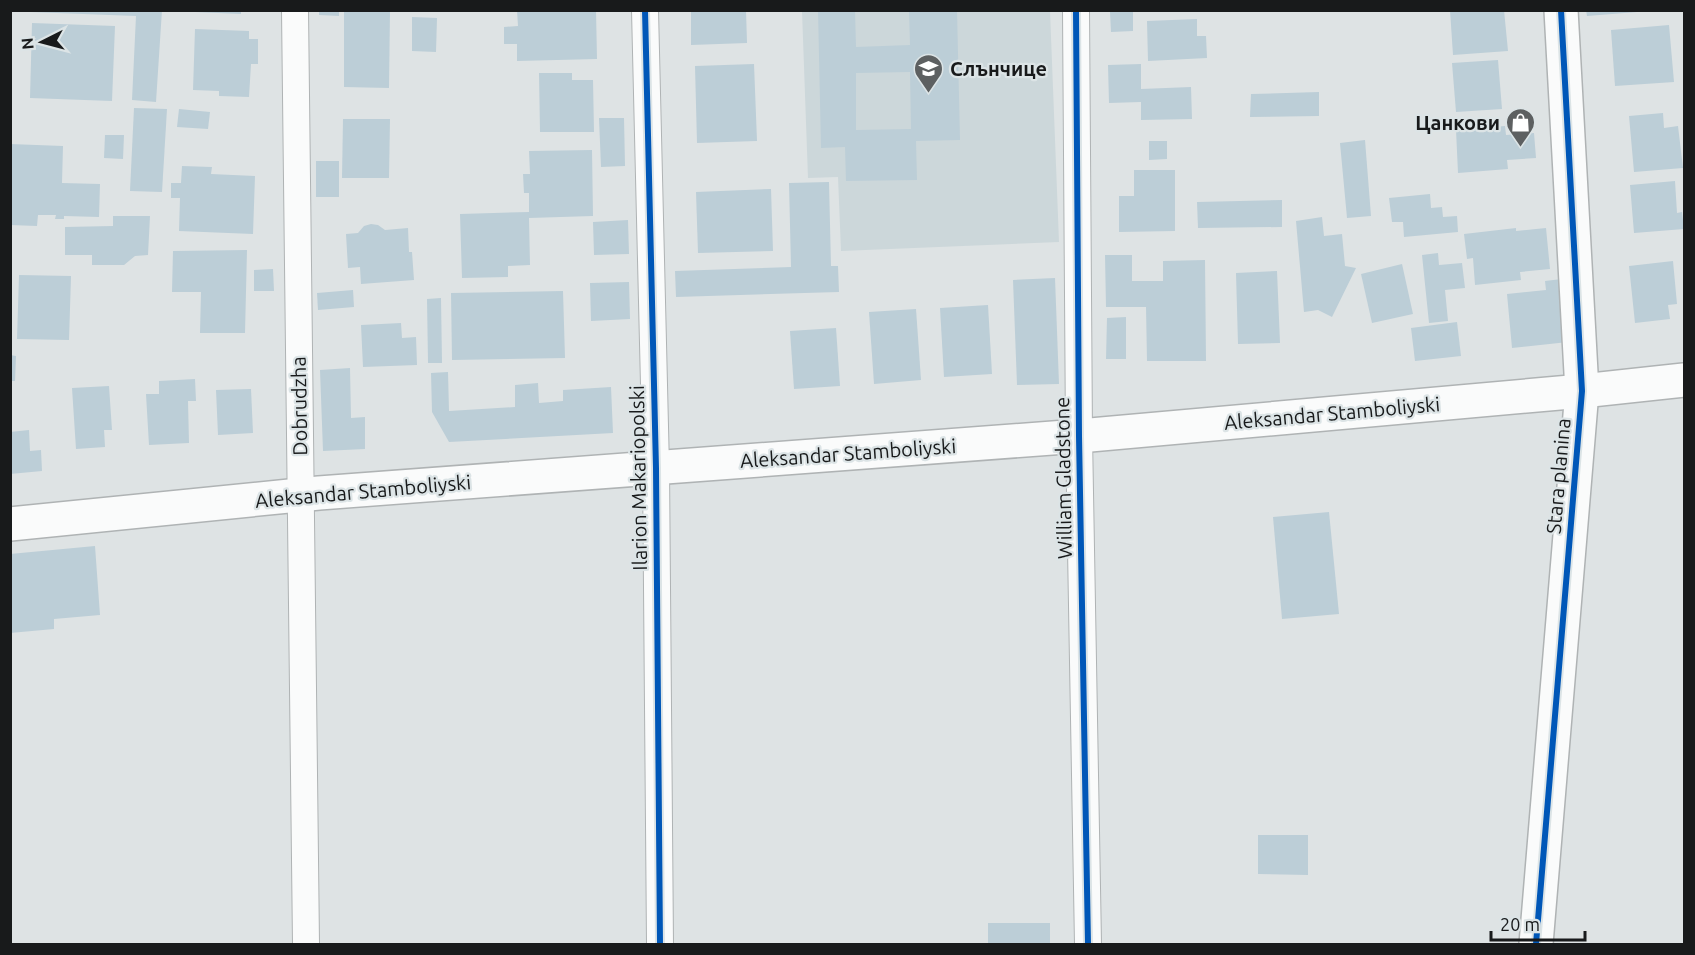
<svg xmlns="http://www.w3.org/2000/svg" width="1695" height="955" font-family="Ubuntu,sans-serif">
	<rect width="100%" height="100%" fill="#dee3e4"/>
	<path fill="#ccd7da" d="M802,11H1050L1059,242L841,251L838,177L808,178Z"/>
	<g fill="#bcced7" fill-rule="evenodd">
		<path d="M30,10H162L156,102L132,100L136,16L30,12Z"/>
		<path d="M195,10H241V14L195,12Z"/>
		<path d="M319,10H339V16L319,15Z"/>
		<path d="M344,10H390L389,88L344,87Z"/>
		<path d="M517,10H596L597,59L517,61V44H504V27L518,26Z"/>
		<path d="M705,10H746L747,43L691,45V11Z"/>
		<path d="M818,10H855L856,47L910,45L909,10H957L960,140L916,141L917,180L846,181L845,147L821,148ZM910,72L911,129L856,130V73Z"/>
		<path d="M1450,10H1504L1508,51L1453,55Z"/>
		<path d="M1586,10H1637V12L1587,16Z"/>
		<path d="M1133,11V31L1111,32L1110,12Z"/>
		<path d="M412,17L437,18L436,52L412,51Z"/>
		<path d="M1197,19V36H1206L1207,58L1148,61L1147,21Z"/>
		<path d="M32,23L115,26L112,101L30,98Z"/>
		<path d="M1669,25L1674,82L1615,86L1611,30Z"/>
		<path d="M195,29L249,31V39H258V64H251L249,97L219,96V91L193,90Z"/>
		<path d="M1498,60L1502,109L1456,112L1452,63Z"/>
		<path d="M754,64L757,141L697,143L695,66Z"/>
		<path d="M1141,64V89L1191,87L1192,119L1141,120V102L1109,103L1108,65Z"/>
		<path d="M539,73H572V80H593L594,132H540Z"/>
		<path d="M1319,92V116L1250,117L1251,94Z"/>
		<path d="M134,108L167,109L162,192L130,191Z"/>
		<path d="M179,109L210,112L208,129L177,127Z"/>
		<path d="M1663,113L1664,128L1678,126L1683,168L1634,172L1629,116Z"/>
		<path d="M599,118H624L625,166L601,167Z"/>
		<path d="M343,119H390L389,178H342Z"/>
		<path d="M1505,126L1506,135L1534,133L1536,158L1507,160L1508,169L1458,173L1456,130Z"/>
		<path d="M105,135H124L123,159L104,158Z"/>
		<path d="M1365,140L1371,216L1347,218L1340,143Z"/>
		<path d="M1149,141H1167V159L1149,160Z"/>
		<path d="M10,144L63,146L62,183L100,184L99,217L64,216V219H55L56,215H38L37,226L10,225Z"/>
		<path d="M592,150L593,216L529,218L530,265L508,266V277L462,278L460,214L529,212V193H524L523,174H530L529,151Z"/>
		<rect x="316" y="161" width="23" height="36"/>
		<path d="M182,166L212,167L211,174L255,176L253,234L179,231L180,198H171V183H181Z"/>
		<path d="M1134,170H1175V231L1119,232V196H1134Z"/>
		<path d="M1675,181L1677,213L1682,212L1684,229L1634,233L1630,185Z"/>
		<path d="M829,182L831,266H838L839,292L676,297L675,271L791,267L789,183Z"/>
		<path d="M771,189L773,251L698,253L696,192Z"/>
		<path d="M1430,194L1431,208L1442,207L1443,217L1457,216L1458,232L1404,237L1403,222H1392L1389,198Z"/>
		<path d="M1282,200V227L1198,228L1197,202Z"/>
		<path d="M113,216H150L148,255L135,256L124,265H92V255H65V227L113,226Z"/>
		<path d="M1322,217L1324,236L1342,234L1345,266L1356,268L1332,317L1318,310L1304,312L1296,221Z"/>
		<path d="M628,220L629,254L594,255L593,222Z"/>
		<path d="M371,224L378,225L385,230L408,228L409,252H412L414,280L361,284L360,267L348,268L346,234L358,233L364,226Z"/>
		<path d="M1516,228V231L1546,228L1550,269L1520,272L1521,280L1475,285L1473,258L1467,259L1464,234Z"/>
		<path d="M247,250L245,333H200L201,292H172L173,251Z"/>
		<path d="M1438,253L1439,265L1462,263L1465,288L1445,290L1448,321L1429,323L1422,255Z"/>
		<path d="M1105,255H1132V281H1163V261L1205,260L1206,361H1147L1146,307H1106Z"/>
		<path d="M1673,261L1677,304L1668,305L1670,319L1635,323L1629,266Z"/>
		<path d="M1402,264L1413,314L1372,323L1361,274Z"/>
		<path d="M273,269L274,291H254V270Z"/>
		<path d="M1277,271L1280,343L1238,344L1236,273Z"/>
		<path d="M19,275L71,276L69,340L17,339Z"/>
		<path d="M1055,278L1059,384L1017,385L1013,280Z"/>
		<path d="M1562,279L1568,342L1512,348L1507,294L1546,290L1545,281Z"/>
		<path d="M629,282L630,319L591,321L590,283Z"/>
		<path d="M353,290L354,307L318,310L317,293Z"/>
		<path d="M563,291L565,358L452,360L451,293Z"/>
		<path d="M441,298L442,363H428L427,299Z"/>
		<path d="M988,305L992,374L944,377L940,308Z"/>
		<path d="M916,309L921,380L874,384L869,312Z"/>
		<path d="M1126,317V359H1106L1107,318Z"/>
		<path d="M1457,322L1461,356L1415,361L1411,328Z"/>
		<path d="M401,323L402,338L416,337L417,365L363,367L361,325Z"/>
		<path d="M836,328L840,386L794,389L790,331Z"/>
		<path d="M10,355L16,356L15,381H10Z"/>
		<path d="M350,368L351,418L365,417V449L323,451L320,370Z"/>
		<path d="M448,372L449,411L515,407V385L538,383L539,403L563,401V390L611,387L613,433L449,442L432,412L431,373Z"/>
		<path d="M195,379L196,401H188L189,443L149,445L146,394H159V381Z"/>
		<path d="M109,386L112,430H104L105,447L76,449L72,388Z"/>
		<path d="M251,389L253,433L218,435L216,390Z"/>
		<path d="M29,430L30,451L41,450L42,471L10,474V432Z"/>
		<path d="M1329,512L1339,614L1282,619L1273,517Z"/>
		<path d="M95,546L100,615L54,619V629L10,633V554Z"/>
		<path d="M1258,835H1308V875L1258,874Z"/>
		<rect x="988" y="923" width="62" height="21"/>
	</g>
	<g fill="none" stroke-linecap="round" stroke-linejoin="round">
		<defs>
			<g id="street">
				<path d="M295,10L306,944"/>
				<path d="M645,10L656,468L660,944"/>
				<path d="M1076,10L1079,436L1088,944"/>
			</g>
			<g id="secondary">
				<path d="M10,524L319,493L1079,436L1582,391L1684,380"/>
				<path d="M1536,944L1582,391L1561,10"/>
			</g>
		</defs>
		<use href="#street" stroke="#afb3b4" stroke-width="28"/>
		<use href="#secondary" stroke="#afb3b4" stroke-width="36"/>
		<use href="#street" stroke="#fafbfb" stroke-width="26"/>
		<use href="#secondary" stroke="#fafbfb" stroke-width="33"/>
		<defs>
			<g id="cycleway">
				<path d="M645,10L656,468L660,944"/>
				<path d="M1076,10L1079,436L1088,944"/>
				<path d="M1536,944L1582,391L1561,10"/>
			</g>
		</defs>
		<use href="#cycleway" stroke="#dce4e6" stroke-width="10"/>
		<use href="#cycleway" stroke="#0057b8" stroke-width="6"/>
	</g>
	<defs>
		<symbol id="school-pin" viewBox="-11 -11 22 30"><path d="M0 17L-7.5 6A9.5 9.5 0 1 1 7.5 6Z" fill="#5d6061" stroke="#dce4e6"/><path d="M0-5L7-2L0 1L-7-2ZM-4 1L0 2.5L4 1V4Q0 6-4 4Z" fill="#fff"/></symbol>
		<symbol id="shop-pin" viewBox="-11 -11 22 30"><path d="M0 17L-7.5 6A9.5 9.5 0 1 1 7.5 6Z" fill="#5d6061" stroke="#dce4e6"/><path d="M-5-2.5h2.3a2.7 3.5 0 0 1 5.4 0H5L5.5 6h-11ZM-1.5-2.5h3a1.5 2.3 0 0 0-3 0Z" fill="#fff"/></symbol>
	</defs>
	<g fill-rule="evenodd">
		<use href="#school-pin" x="912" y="52" width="33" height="45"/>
		<use href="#shop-pin" x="1504" y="106" width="33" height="45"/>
	</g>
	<g text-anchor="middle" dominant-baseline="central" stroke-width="4.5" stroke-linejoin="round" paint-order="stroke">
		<g font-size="20" font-weight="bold" fill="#181a1b" stroke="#dce4e6" text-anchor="start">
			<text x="950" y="68">Слънчице</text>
			<text x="1500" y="122" text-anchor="end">Цанкови</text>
		</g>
		<g font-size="20" fill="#181a1b" stroke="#dce4e6">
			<text transform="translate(299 406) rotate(-91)">Dobrudzha</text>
			<text transform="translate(1332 413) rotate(-5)">Aleksandar Stamboliyski</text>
			<text transform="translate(848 453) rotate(-4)">Aleksandar Stamboliyski</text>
			<text transform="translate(1558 476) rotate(-85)">Stara planina</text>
			<text transform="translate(638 478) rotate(-91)">Ilarion Makariopolski</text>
			<text transform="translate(1063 478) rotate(-91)">William Gladstone</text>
			<text transform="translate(363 491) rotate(-5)">Aleksandar Stamboliyski</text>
		</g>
	</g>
	<rect width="1695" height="955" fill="none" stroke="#181a1b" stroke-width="24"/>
	<g transform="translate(42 42) rotate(264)" stroke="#dce4e6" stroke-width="4.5" paint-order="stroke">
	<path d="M0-4.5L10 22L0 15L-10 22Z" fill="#181a1b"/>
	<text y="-9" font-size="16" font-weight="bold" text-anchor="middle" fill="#181a1b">N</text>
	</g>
	<path d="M1491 931v9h94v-9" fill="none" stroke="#181a1b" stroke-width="3"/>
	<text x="1500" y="931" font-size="18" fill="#181a1b" stroke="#dce4e6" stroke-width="4.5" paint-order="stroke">20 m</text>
</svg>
